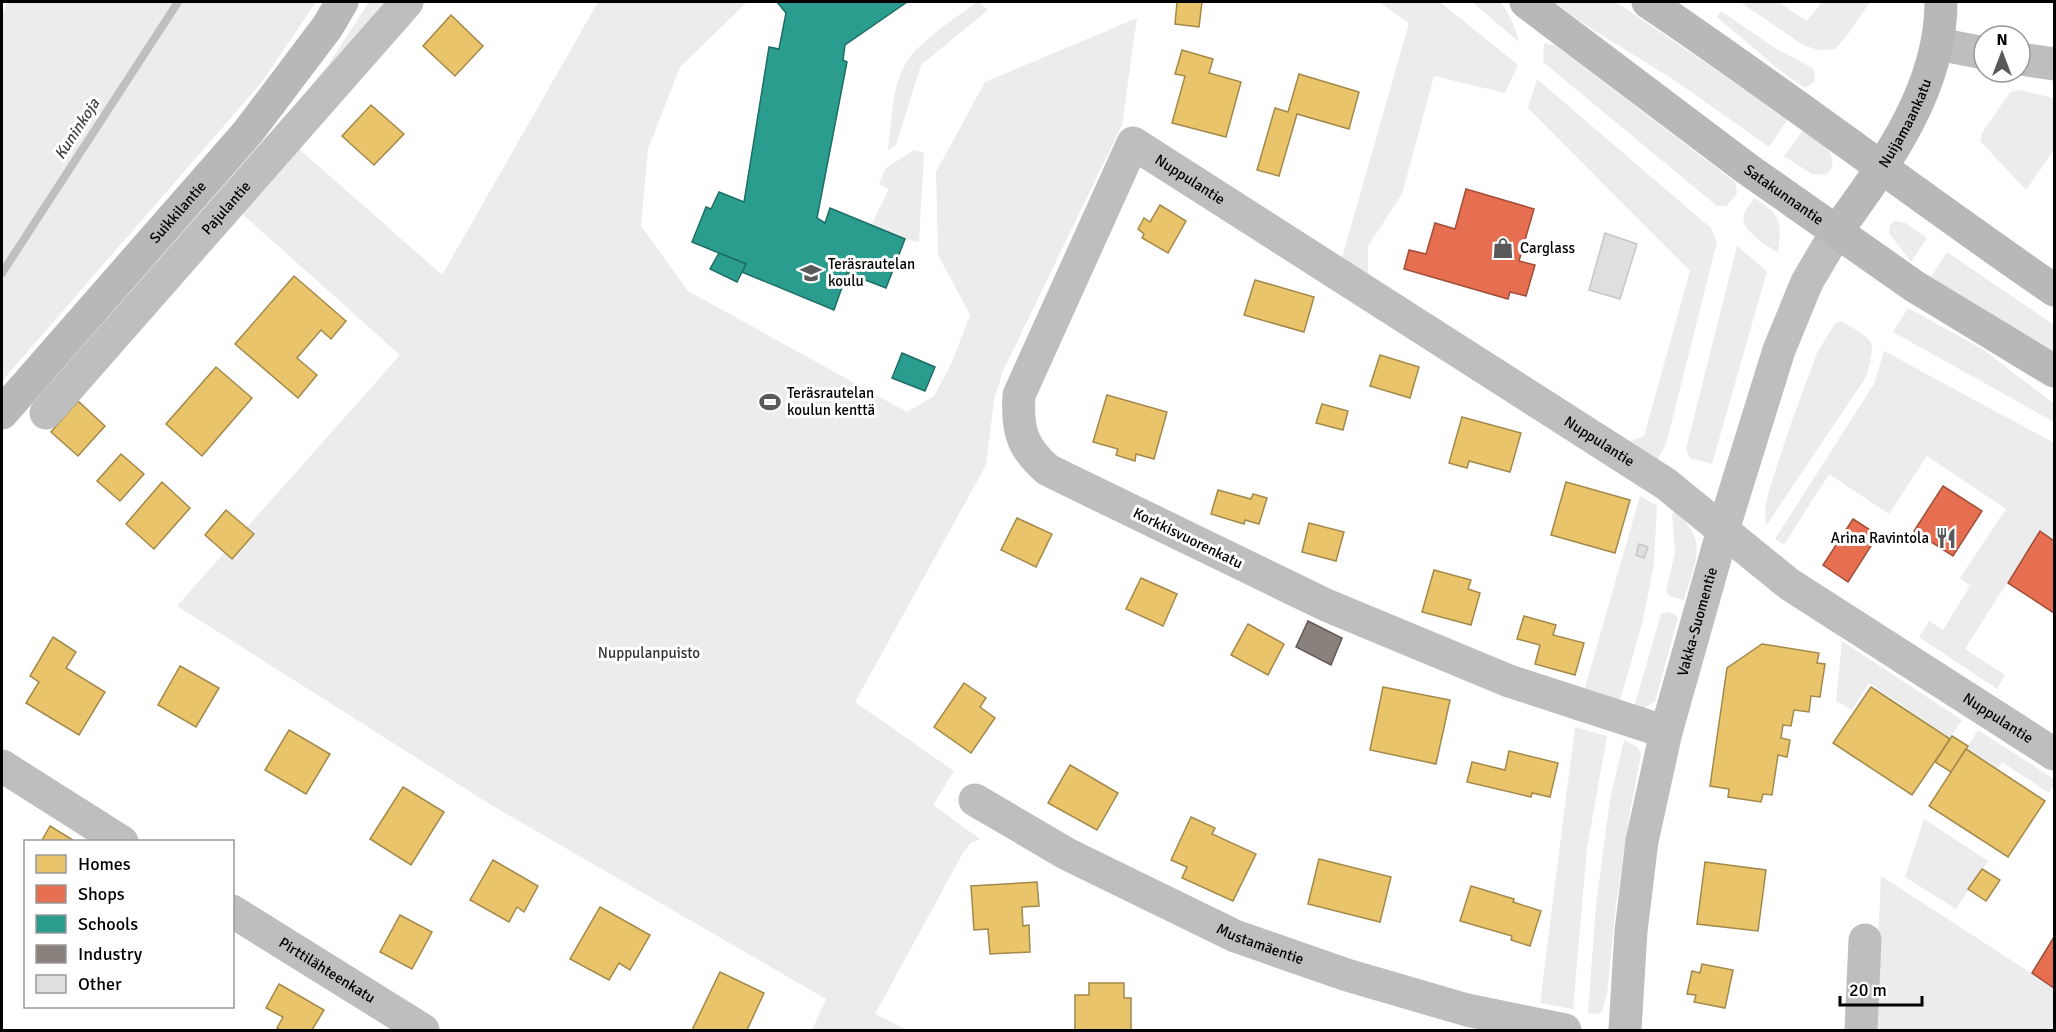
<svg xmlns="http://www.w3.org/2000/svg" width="2056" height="1032" font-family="Signika,sans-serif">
	<rect width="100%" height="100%" fill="#fff"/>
	<g fill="#ececec">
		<path d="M7,2H316L262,82L2,381V14Z"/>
		<path d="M369,2H395L273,133L328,65Z"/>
		<path d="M598,2H747L680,67L648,149L641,226L688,291L907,412L934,396L952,362L970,315L938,255L936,172L985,82L1137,18L1122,125L1003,371L994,400L986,465L855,702L954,771L933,805L980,839L971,843L964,851L875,1014L908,1030H812L826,999L491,805L177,606L400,355L239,211L297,147L442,275Z"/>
		<path d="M977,2H979L988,10L921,65L896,145L888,150C892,122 891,88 906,63C918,42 957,17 977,2Z"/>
		<path d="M1379,2H1440L1518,65L1505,93L1434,76L1402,194L1368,246V278L1341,261L1409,23Z"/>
		<path d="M1472,2H1500C1510,14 1515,26 1519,42Z"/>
		<path d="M1554,2H1616L1788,119L1769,147L1677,82L1587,26Z"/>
		<path d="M1740,2H1778L1807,21L1822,2H1870L1846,37L1835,49L1818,50L1803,45Z"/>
		<path d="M1721,11L1775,48L1814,69L1815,81L1805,88L1778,69L1717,17Z"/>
		<path d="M1544,43L1556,46L1735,182L1737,194L1726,206H1717L1543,62Z"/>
		<path d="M1537,79L1711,228L1717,242L1666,444L1656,462L1630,441L1644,436L1690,271L1528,108Z"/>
		<path d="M2019,90L2054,98V150L2026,190L1980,141L1982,133L2010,92Z"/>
		<path d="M1803,130C1817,139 1836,149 1832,168L1826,175L1812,174L1784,156Z"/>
		<path d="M914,150L924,153L919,242L905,239L871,225L889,189L879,184L886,168Z"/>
		<path d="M1754,198C1782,214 1782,223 1778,253C1768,246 1739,230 1744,215C1745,209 1751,203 1754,198Z"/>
		<path d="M1895,221L1906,223L1927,238L1911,262L1889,233L1890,225Z"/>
		<path d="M1737,246L1767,271L1712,464L1690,458L1686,449Z"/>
		<path d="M1947,252L2054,325V353L1931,277Z"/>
		<path d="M1908,308L1984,350L2054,404V422L1893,332Z"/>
		<path d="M1841,321C1875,342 1877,337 1866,377L1766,526L1765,511L1768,494L1789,429L1817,353L1835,323Z"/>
		<path d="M1884,351L2054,443V541L2039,532L1965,649L2005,675L1997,689L1919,637L1929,621L1943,630L1970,586L1960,578L2006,509L1927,456L1889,514L1829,474L1784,545L1775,539L1874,384Z"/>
		<path d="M1640,496L1657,506L1654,563L1643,620L1619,704L1584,691Z"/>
		<path d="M1675,512C1710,541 1695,562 1684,600L1669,596L1666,591L1675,553L1672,514Z"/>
		<path d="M1668,612L1674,614L1678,618L1655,702L1643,708L1634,707L1661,614Z"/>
		<path d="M1842,641L1962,720L1950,738L1869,683L1852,710L1836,701Z"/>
		<path d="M1575,727L1607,736L1587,848L1573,1009L1540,1003Z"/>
		<path d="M1978,730L2054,779V785L2049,793L2002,762L1997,770L1966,749Z"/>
		<path d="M1624,740L1638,747L1641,755L1631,806L1616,905L1607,994L1602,1012L1598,1014L1588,1013L1596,905L1610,800Z"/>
		<path d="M1924,819L1988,861L1956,909L1905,877Z"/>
		<path d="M1881,876L2054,988V1030H1874Z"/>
	</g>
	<g fill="#e9c46a" stroke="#a3894a" stroke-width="1.5">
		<path d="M1177,2H1202L1199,27L1175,24Z"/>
		<path d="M451,15L483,46L455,76L423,46Z"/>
		<path d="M1182,50L1213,59L1209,73L1241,82L1226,137L1172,123L1185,76L1175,74Z"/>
		<path d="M1299,74L1359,92L1349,129L1297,114L1279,176L1257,170L1275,108L1288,112Z"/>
		<path d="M371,105L404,134L374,165L342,136Z"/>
		<path d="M1160,205L1186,221L1168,253L1142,238L1144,234L1138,229L1144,218L1150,222Z"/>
		<path d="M294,276L346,321L331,339L321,330L297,358L317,375L298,398L235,344Z"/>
		<path d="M1255,280L1314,297L1304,332L1244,315Z"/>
		<path d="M1380,355L1419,367L1410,398L1370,386Z"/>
		<path d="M216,367L252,398L202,456L166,424Z"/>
		<path d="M1107,395L1167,412L1154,459L1136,454L1135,461L1116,455L1118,449L1093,442Z"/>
		<path d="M78,401L105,426L78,456L51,432Z"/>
		<path d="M1322,404L1348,411L1343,430L1316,423Z"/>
		<path d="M1462,417L1521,433L1510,472L1469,461L1467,468L1449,463Z"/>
		<path d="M121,454L144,474L120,501L97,481Z"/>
		<path d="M162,482L190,508L154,549L126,524Z"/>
		<path d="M1566,482L1630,500L1615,553L1551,535Z"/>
		<path d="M1218,490L1251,499L1253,494L1267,498L1259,524L1245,520L1244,524L1211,514Z"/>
		<path d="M226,510L254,534L232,559L205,535Z"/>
		<path d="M1017,518L1052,534L1036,567L1001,550Z"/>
		<path d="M1309,523L1344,532L1336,561L1302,552Z"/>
		<path d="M1434,570L1471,580L1468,589L1480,593L1471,625L1422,612Z"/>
		<path d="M1141,578L1177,594L1163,626L1126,609Z"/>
		<path d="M1524,616L1556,625L1553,635L1584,643L1575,675L1535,664L1540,645L1517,639Z"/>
		<path d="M1248,624L1284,644L1268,675L1231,655Z"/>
		<path d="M53,637L76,652L66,668L105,692L79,735L26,703L39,682L30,676Z"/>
		<path d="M1762,644L1819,653L1817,663L1825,664L1820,697L1811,696L1809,712L1794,710L1791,726L1783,725L1781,738L1790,740L1787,757L1778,755L1772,795L1763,794L1761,802L1728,797L1729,789L1710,786L1727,668Z"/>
		<path d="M180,666L219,688L196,727L158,705Z"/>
		<path d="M964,683L986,698L980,707L995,718L971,753L934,727Z"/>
		<path d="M1383,687L1450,700L1436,764L1370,750Z"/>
		<path d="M1871,687L1950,739L1912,795L1833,743Z"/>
		<path d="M289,730L330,754L306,794L265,770Z"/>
		<path d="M1952,736L1968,746L1951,772L1935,762Z"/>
		<path d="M1966,749L2045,801L2008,857L1929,806Z"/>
		<path d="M1509,751L1558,763L1550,797L1532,793L1531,797L1467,782L1472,762L1505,770Z"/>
		<path d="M1070,765L1118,793L1097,830L1048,803Z"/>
		<path d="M403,787L444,812L411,865L370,839Z"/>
		<path d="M1191,817L1215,828L1212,834L1256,854L1233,901L1182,878L1187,867L1171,860Z"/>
		<path d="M50,826L76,842H41Z"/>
		<path d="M1319,859L1391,877L1380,922L1308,904Z"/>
		<path d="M493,860L538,886L524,912L517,907L509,922L470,900Z"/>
		<path d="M1705,862L1766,870L1758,931L1697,924Z"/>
		<path d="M1982,869L2000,880L1986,901L1968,889Z"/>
		<path d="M1037,882L1039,906L1022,907L1023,926L1029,925L1030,952L990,954L988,929L974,930L971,886Z"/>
		<path d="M1471,886L1514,899L1513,902L1541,911L1530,946L1511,940L1512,936L1460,921Z"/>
		<path d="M600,907L650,935L630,970L619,963L609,980L570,959Z"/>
		<path d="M400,915L432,932L412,969L380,952Z"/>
		<path d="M1702,964L1733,970L1725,1008L1694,1002L1696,995L1687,994L1692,971L1700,973Z"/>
		<path d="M720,972L764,993L747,1030H692Z"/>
		<path d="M1089,983H1124V998H1131V1030H1075V995H1089Z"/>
		<path d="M279,984L324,1010L312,1030H281L277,1028L283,1017L266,1008Z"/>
	</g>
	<g fill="#e76f51" stroke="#a24e39" stroke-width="1.5">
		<path d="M1466,189L1534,209L1519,261L1535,265L1526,296L1510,292L1508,299L1404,269L1409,250L1426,254L1435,223L1455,229Z"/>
		<path d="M1943,486L1982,511L1953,556L1914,531Z"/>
		<path d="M1853,519L1878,535L1848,582L1823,565Z"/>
		<path d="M2040,531L2054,541V613L2008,583Z"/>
		<path d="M2054,937V988L2032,973Z"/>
	</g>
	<g fill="#2a9d8f" stroke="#1d6e64" stroke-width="1.5">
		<path d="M777,2H907L845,45L843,60L847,62L817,218L825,223L830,208L905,239L886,288L847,273L834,310L742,272L746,264L692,242L706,207L711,209L719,192L744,202L769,47L779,49L786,13Z"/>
		<path d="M719,253L746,264L737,282L710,269Z"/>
		<path d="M902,353L935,367L925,391L892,378Z"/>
	</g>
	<path fill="#8a817c" stroke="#615a57" stroke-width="1.5" d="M1308,621L1342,638L1331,665L1296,647Z"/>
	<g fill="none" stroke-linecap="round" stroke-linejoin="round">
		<path stroke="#bfbfbf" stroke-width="8" d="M2,273L178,2"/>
	</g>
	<g fill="#dfdfdf" stroke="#c7c7c7" stroke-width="1.5">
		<path d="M1605,233L1637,244L1620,299L1589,290Z"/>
		<path d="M1639,544L1648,547L1644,558L1636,555Z"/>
	</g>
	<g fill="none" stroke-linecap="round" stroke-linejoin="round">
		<g stroke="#bebebe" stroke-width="33">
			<path d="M1938,44L1984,53"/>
			<path d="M2020,59L2054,64"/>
			<path id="s1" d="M46,413L407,2"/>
			<path id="s2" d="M1666,732L1509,681L1326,605L1048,470C1021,447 1017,429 1019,395L1133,143L1666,484L1789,584L2054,754"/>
			<path d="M2,766L122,842"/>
			<path id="s3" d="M975,800L1067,854L1235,936L1347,975L1467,1010L1565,1030"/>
			<path id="s4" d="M232,911L423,1030"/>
			<path d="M1861,1030L1865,940"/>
		</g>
		<path stroke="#bebebe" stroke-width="33" id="s5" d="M1625,1030L1631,931L1642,841L1666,732L1723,530L1779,350L1807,282L1837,231"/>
		<g stroke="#b8b8b8" stroke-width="33">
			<path id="s6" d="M1526,2L1746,168L1914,286L2054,371"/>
			<path d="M1648,2C1786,95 1917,196 2054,290"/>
			<path id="s7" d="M1837,231C1886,163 1941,89 1941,2"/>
			<path id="s8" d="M2,413L248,132L328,26L342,2"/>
		</g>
	</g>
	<defs>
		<symbol id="shop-bare" viewBox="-9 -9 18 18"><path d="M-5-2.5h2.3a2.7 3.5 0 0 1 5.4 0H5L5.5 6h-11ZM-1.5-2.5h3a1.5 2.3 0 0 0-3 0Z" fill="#595959" stroke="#fff" stroke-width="2.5" paint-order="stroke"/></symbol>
		<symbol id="school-bare" viewBox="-9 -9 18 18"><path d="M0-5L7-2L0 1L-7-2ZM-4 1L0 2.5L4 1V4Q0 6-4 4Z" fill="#595959" stroke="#fff" stroke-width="2.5" paint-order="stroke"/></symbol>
		<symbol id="stadium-bare" viewBox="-9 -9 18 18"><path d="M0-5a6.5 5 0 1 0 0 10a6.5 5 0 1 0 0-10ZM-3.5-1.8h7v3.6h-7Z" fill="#595959" stroke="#fff" stroke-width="2.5" paint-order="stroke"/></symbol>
		<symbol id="restaurant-bare" viewBox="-9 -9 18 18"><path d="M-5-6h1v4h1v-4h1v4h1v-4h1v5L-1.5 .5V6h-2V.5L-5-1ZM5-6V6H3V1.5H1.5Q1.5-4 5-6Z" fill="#595959" stroke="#fff" stroke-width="2.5" paint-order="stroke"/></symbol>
	</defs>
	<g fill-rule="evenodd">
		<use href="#shop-bare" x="1488" y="233" width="30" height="30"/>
		<use href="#school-bare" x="796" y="258" width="30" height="30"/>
		<use href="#stadium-bare" x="755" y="387" width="30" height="30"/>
		<use href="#restaurant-bare" x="1931" y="523" width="30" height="30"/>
	</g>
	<g text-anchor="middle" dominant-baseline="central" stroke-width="6" stroke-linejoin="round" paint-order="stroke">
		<g font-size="15" fill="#000" stroke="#fff">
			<text stroke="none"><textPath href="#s7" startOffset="128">Nuijamaankatu</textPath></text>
			<text stroke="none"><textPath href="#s2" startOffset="1101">Nuppulantie</textPath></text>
			<text stroke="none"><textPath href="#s6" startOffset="322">Satakunnantie</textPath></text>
			<text stroke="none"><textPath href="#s1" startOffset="273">Pajulantie</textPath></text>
			<text stroke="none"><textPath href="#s8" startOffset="267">Suikkilantie</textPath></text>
			<text stroke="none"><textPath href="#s2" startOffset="1587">Nuppulantie</textPath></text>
			<text transform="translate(1188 538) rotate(26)">Korkkisvuorenkatu</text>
			<text stroke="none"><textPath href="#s5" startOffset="416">Vakka-Suomentie</textPath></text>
			<text stroke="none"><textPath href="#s2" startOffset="2073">Nuppulantie</textPath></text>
			<text stroke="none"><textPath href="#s3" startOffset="320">Mustamäentie</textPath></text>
			<text stroke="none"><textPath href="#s4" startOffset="112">Pirttilähteenkatu</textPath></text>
		</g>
		<g font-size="15" fill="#000" stroke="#fff" text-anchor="start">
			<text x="1520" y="248">Carglass</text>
			<text x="828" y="264">Teräsrautelan<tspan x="828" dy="17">koulu</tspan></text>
			<text x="787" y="393">Teräsrautelan<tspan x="787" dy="17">koulun kenttä</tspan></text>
			<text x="1929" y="538" text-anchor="end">Arina Ravintola</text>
		</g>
		<g font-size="15" fill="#333" stroke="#fff">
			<text x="649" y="653">Nuppulanpuisto</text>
		</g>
		<g font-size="16" font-style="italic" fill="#444" stroke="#fff">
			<text transform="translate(77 129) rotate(-57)">Kuninkoja</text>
		</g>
	</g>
	<rect width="2056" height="1032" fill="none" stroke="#000000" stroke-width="6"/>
	<rect x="24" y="840" width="210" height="168" fill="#ffffff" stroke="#999999" stroke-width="1.5"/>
	<rect x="36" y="855" width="30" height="18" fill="#e9c46a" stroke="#999999" stroke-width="1.5"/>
	<text x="78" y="870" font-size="18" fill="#000000">Homes</text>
	<rect x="36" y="885" width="30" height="18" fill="#e76f51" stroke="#999999" stroke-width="1.5"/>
	<text x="78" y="900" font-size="18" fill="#000000">Shops</text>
	<rect x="36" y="915" width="30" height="18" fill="#2a9d8f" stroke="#999999" stroke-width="1.5"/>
	<text x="78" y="930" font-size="18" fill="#000000">Schools</text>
	<rect x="36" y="945" width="30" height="18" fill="#8a817c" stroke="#999999" stroke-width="1.5"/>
	<text x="78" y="960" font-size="18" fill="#000000">Industry</text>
	<rect x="36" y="975" width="30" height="18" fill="#dfdfdf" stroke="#999999" stroke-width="1.5"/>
	<text x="78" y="990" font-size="18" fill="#000000">Other</text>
	<g transform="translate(2002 54)"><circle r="28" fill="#ffffff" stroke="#999999" stroke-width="1.5"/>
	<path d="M0-4.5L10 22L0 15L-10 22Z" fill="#595959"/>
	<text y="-9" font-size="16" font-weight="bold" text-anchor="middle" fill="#000000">N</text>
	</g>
	<path d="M1840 996v9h82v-9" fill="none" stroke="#000000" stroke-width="3"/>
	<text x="1849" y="996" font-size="18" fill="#000000" stroke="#ffffff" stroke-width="4.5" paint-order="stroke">20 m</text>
</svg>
